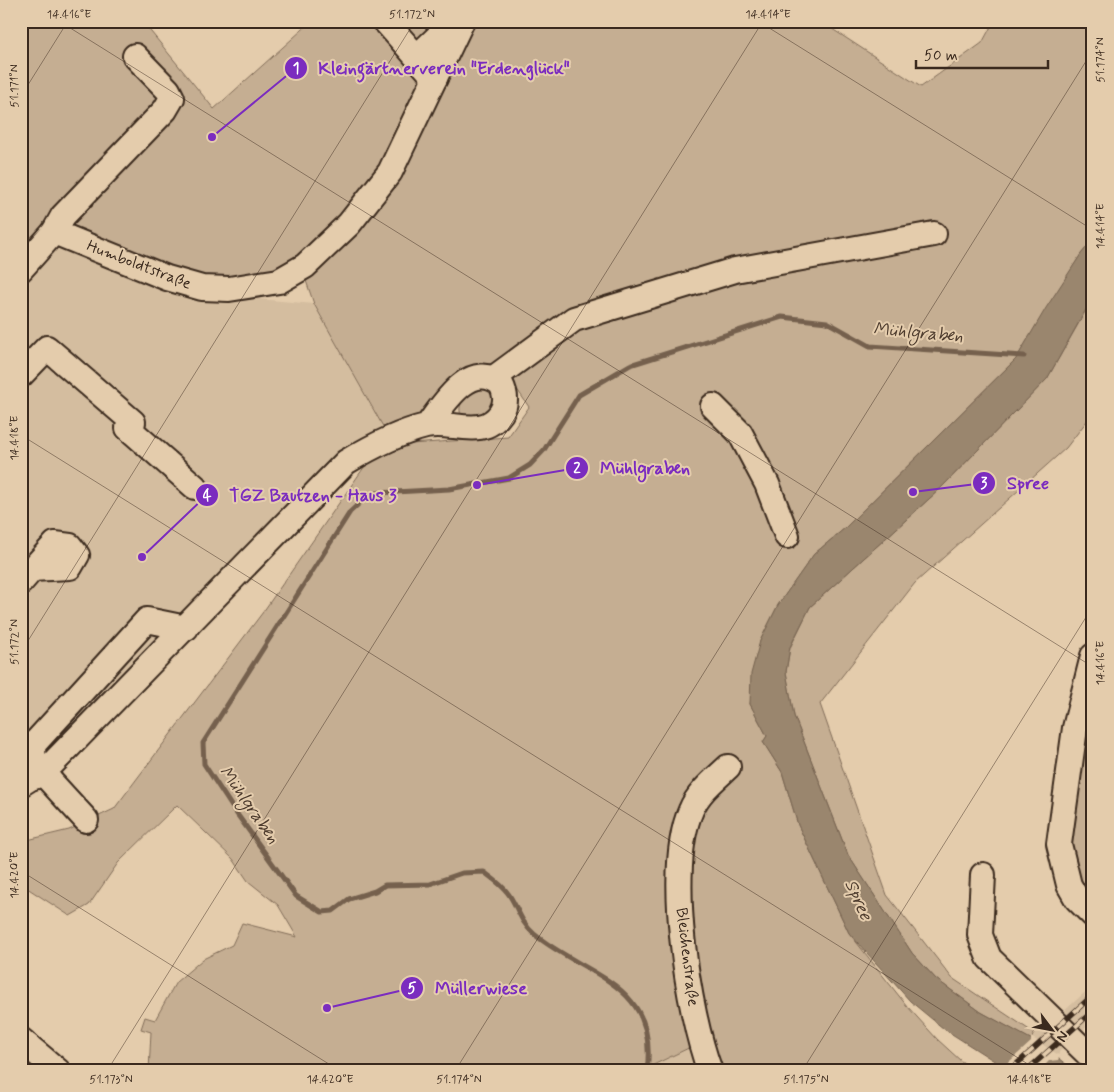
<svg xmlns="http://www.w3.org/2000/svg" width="1114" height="1092" font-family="Mynerve,sans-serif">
	<rect width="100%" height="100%" fill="#e4ccac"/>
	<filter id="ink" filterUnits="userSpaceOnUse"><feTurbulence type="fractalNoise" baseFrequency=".02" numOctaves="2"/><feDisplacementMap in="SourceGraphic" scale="10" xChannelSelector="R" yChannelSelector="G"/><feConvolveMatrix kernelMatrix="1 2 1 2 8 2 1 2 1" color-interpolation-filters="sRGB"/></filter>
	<g filter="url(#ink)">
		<g fill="#d4bd9f">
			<path d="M50,250H68L160,290L314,304L385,430L40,764L21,772V281Z"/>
			<path d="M1093,985V1021L1059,1052L1058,1060L1039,1071H999L1031,1042L1034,1033L1041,1032Z"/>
			<path d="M699,1043L710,1071H647L648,1068Z"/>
		</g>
		<g fill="#c5ae92" stroke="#806c58">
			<path d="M21,21H142L214,109L312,21H460L380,179L280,276L202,284L50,224L21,256Z"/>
			<path d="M468,21H820L921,87L982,43L994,21H1093V240L1081,254L1016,359L845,528L814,554L778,605L760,641L750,704L767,736L763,742L782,772L798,825L849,933L907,1006L937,1039L961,1061L977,1071H710L699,1043L647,1068V1071H149L151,1032L141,1029L145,1017L155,1020L176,982L203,959L232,945L242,923L297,937L278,905L248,881L233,859L177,805L118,863L89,905L70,916L21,884V846L23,841L69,830L114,809L263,612L367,463L411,444L508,437L529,407L498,361L469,373L423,416L385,430L314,304L303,272L359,231Z"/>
			<path d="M1093,298V413L1066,448L915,583L820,704L887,895L952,978L1034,1033L1031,1040L981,1012L936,979L912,953L848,855L794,716L786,672L790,648L810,607L940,489L1047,379Z"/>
			<path d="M478,386L491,390L496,399L491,413L469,418L461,415C456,402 469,394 478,386Z"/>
			<path d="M1093,697V901L1074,881L1067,846L1087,720Z"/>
		</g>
		<path fill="#9a866e" stroke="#74614e" d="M1093,240V297L1047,379L940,489L810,607L790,647L786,672L794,716L848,855L912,953L936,979L981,1012L1038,1043L1075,1071H1010L944,1029L910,1001L849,933L798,825L782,772L763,742L767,736L750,704L751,674L760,641L778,605L814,554L845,528L1016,359L1046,308L1081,254Z"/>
		<path fill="#e4ccac" d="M1031,1037L1060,1056L1058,1060L1049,1061L1039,1071H1004L1001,1069L1031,1042Z"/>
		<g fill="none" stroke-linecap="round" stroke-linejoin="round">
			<path stroke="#74614e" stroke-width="5" d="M647,1071C659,982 586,977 534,934C519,921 517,904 507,892C501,884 492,878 484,872L462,873L430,884L385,885L375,891L349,899L333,911L322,912L296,896L234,810L204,764L203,743L350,512L363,500L377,493L449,489L509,478L530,465L544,450L579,395L630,365L782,317L827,322L870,346L1024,356"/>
			<defs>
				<g id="minor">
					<path d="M385,21L435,78"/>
					<path d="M420,59L425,49L448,27L443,21"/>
					<path d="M54,232L167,278L202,288L229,289L279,281L305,266L349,224L390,172L462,21"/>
					<path d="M21,269L54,232L63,216L165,110L172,98L168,90L135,56"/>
					<path d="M21,375L47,348L133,422L128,428L195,487"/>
					<path d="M494,378L574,319L735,270L934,234"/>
					<path d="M713,406L740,433L767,484L787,536"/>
					<path d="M21,582C32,569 44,556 55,544L70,546L77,555L70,567L32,569"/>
					<path d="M1093,656L1075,728L1059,844L1069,885L1077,899L1093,915"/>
					<path d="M42,772L86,820"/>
					<path d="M34,777L33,745L147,620L186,628"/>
					<path d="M21,784L51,765L346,462C371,447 397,433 426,426C451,420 483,440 501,413C507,403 506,394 501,384C471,359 444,403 428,425"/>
					<path d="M983,875L980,935L989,958L1093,1059"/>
					<path d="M21,1040L58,1071"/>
					<path d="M710,1071C688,1013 665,868 691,810C698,793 714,780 728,767"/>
				</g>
			</defs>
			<use href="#minor" stroke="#3b2a1e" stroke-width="28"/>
			<use href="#minor" stroke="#e4ccac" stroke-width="24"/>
			<defs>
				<g id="rail">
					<path d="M1009,1071L1093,995"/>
					<path d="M1026,1071L1093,1011"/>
				</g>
			</defs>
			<use href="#rail" stroke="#3b2a1e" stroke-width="5.5"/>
			<use href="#rail" stroke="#e4ccac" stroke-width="4" stroke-dasharray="11" stroke-linecap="butt"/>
		</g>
	</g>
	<path fill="none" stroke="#3b2a1e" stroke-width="1" stroke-opacity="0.45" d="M59,21L1093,667M758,21L1093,230M21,96L68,21M21,435L1039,1071M21,652L415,21M21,871L340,1071M107,1071L763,21M455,1071L1093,50M802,1071L1093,606"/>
	<g text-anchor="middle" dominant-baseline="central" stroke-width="4" stroke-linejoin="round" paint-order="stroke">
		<g font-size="16" fill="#3b2a1e" stroke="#e4ccac">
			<text transform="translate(139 265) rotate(21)">Humboldtstraße</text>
			<text transform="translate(687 957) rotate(83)">Bleichenstraße</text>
		</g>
		<g font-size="18" font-style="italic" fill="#4e3c2e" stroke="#e4ccac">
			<text transform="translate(918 333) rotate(5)">Mühlgraben</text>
			<text transform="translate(249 805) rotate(55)">Mühlgraben</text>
			<text transform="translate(858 900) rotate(66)">Spree</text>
		</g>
	</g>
	<path fill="none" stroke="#7b2cbf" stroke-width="2" d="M212 137L296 68M477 485L577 468M913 492L984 483M142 557L207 495M327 1008L412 988"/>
	<g fill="#7b2cbf" stroke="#e4ccac" stroke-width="2">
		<circle cx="212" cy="137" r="5"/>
		<circle cx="477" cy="485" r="5"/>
		<circle cx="913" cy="492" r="5"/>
		<circle cx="142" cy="557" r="5"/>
		<circle cx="327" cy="1008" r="5"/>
		<circle cx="296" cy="68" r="12"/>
		<circle cx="577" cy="468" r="12"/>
		<circle cx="984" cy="483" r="12"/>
		<circle cx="207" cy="495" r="12"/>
		<circle cx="412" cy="988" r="12"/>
	</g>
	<g font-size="15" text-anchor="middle" font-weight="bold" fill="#fff">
		<text x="296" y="73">1</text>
		<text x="577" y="473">2</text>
		<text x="984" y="488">3</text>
		<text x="207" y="500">4</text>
		<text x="412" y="993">5</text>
	</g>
	<g font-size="18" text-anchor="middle" font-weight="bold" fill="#7b2cbf" stroke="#e4ccac" stroke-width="4" stroke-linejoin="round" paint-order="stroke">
		<text x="444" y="74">Kleingärtnerverein "Erdenglück"</text>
		<text x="645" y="474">Mühlgraben</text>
		<text x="1028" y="489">Spree</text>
		<text x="313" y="501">TGZ Bautzen - Haus 3</text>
		<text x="481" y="994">Müllerwiese</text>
	</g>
	<rect width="1114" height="1092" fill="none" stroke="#e4ccac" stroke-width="55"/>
	<g transform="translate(1052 1030) rotate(122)" stroke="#e4ccac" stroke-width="4" paint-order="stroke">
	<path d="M0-4L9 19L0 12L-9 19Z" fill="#3b2a1e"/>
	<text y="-8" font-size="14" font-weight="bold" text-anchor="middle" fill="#3b2a1e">N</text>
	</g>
	<path d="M916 60v8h132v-8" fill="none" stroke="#3b2a1e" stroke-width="2.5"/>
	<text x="924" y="60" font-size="15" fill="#3b2a1e" stroke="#e4ccac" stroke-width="4" paint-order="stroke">50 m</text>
	<rect x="28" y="28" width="1058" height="1036" fill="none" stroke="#3b2a1e" stroke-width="2"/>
	<g font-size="12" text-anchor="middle" fill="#3b2a1e">
		<text x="69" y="18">14.416°E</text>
		<text x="412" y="18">51.172°N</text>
		<text x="768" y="18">14.414°E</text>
		<text transform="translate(1100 60) rotate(-90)" y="4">51.174°N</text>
		<text transform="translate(14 86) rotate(-90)" y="4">51.171°N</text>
		<text transform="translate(1100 226) rotate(-90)" y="4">14.414°E</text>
		<text transform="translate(14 438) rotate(-90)" y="4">14.418°E</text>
		<text transform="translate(14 642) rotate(-90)" y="4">51.172°N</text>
		<text transform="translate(1100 663) rotate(-90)" y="4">14.416°E</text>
		<text transform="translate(14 875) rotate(-90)" y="4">14.420°E</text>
		<text x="111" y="1083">51.173°N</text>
		<text x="330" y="1083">14.420°E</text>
		<text x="459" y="1083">51.174°N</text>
		<text x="806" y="1083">51.175°N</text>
		<text x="1029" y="1083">14.418°E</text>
	</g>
</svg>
